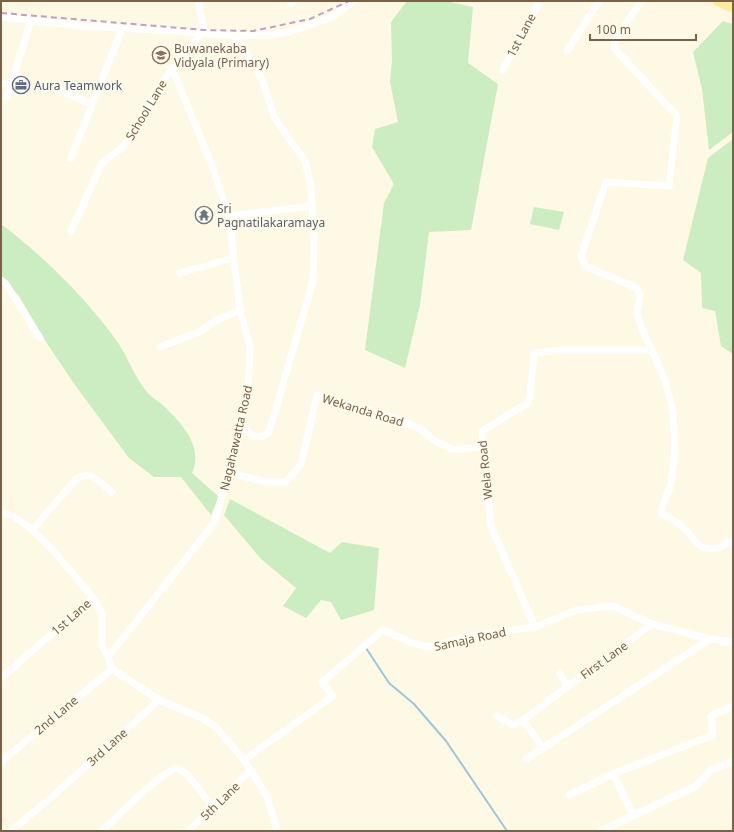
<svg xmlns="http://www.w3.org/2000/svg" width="734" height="832" font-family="'Noto Sans',sans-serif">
	<rect width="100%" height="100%" fill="#fef9e4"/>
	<g fill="#cbedc1">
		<path d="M407,1H446L473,7L468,63L498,84L471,230L429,232L420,305L405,368L365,350L384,203L394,184L372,147L375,129L398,122L390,82L392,61L391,22Z"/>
		<path d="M723,21L733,24V132L709,150L702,89L693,52Z"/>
		<path d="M733,139V354L721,346L715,311L702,308L701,273L683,260L708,158Z"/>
		<path d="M534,207L564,212L559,230L530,224Z"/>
		<path d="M1,224C40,253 88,300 116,340C128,356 134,377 147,392C153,399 162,403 168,410C185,427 203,449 192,473L219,497L211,515L181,477H154L129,458L75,385L46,342L19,296L1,276Z"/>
		<path d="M230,499L330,553L342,542L379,548L374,610L341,620L331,602L321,600L306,618L283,606L296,588L261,559L224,515Z"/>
	</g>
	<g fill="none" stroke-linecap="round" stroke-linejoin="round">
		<path stroke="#9cc7dc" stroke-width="2" d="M366,648L389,683L414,704L446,741L507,831"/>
		<g stroke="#fff" stroke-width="7">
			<path d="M641,1L615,41L614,48L677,116L669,186L606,182L581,256L585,266L637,288L640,294L637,312L642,329L665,380L673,412L675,450L671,485L663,504L661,513L681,525L700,546L708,549L719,548L728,542L733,544"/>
			<path d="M291,4V1"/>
			<path d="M1,17L80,26L175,31L234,36L273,35L292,31L332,17L354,1"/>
			<path d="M567,51L599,1"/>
			<path d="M503,70L540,1"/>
			<path d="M1,83L11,85L31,20"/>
			<path d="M61,91L92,104"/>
			<path d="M7,97L11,85"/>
			<path d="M71,158L122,29"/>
			<path d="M229,216L312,206L311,187L305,161L274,117L263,82L255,65L234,36"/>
			<path d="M71,231L102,163L123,147L140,123L155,92L172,69"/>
			<path d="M180,273L233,258"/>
			<path d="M1,280L6,284L40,338"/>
			<path d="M160,347L201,331L213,322L240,310"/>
			<path d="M241,424C250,434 256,443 269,432L313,281L314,236L312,206"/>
			<path d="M229,473L267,482H286L301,464L317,395L395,418L420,429L437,442L454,450L482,447"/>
			<path d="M1,513C27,513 75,577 93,598"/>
			<path d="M33,529L77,478C91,470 100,483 112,492"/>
			<path d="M535,627L491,526L482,431L528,403L530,396L534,353L562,350H652"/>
			<path d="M112,669L108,657L215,522L248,393L250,346L240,310L229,216L212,165L172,69L204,30L198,1"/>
			<path d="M560,673L567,687L652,624"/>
			<path d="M1,678L93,598L102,614V646L108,657"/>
			<path d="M159,700L202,718L216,727L244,760L268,798L277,831"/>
			<path d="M497,716L513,725L523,720L543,748"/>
			<path d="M523,720L567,687"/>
			<path d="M526,759L710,639"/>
			<path d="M244,760L333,696L322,682L383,630L412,643L428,647L471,636L535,627L577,610L613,606L652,624L710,639L733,642"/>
			<path d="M1,762L112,669"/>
			<path d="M613,774L633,815"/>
			<path d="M569,795L613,774L713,735L711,716L733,706"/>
			<path d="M11,831L53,796L159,700L112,669"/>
			<path d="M102,831C116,818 160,773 176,768L187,774L213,807"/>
			<path d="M188,831L251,770"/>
			<path d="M601,831L696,786L710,771L733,761"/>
		</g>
		<path stroke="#ffeb9a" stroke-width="11" d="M718,1L733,7"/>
		<path stroke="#bea1c9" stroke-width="2" stroke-dasharray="6 4" stroke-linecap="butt" d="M1,13L204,30L253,31L310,19L349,1"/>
	</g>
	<defs>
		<symbol id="school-ring" viewBox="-11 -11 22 22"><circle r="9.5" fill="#fffbec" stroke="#8d6e63" stroke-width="1.5"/><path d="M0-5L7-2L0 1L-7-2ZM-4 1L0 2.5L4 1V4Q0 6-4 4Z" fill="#8d6e63"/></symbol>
		<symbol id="office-ring" viewBox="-11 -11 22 22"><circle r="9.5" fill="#fffbec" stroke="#5c6f8a" stroke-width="1.5"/><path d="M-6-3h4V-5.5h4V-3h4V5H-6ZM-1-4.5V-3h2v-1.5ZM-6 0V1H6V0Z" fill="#5c6f8a"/></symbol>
		<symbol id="temple-ring" viewBox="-11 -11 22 22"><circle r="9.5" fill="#fffbec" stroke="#6b7280" stroke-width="1.5"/><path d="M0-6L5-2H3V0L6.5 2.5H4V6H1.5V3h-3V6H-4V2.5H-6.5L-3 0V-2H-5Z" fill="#6b7280"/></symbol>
	</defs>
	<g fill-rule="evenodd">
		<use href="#school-ring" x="151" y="45" width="20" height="20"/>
		<use href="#office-ring" x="11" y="75" width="20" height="20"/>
		<use href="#temple-ring" x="194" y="205" width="20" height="20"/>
	</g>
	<g text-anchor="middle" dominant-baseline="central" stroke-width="3.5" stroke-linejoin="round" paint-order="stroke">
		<g font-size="12" fill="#796247" stroke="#fffbec">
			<text transform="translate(521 35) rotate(-62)">1st Lane</text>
			<text transform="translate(146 110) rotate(-59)">School Lane</text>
			<text transform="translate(363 410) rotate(17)">Wekanda Road</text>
			<text transform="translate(236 438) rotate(-77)">Nagahawatta Road</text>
			<text transform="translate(485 470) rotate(-96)">Wela Road</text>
			<text transform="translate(71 617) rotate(-41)">1st Lane</text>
			<text transform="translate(470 639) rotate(-12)">Samaja Road</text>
			<text transform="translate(604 660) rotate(-36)">First Lane</text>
			<text transform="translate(56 715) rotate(-40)">2nd Lane</text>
			<text transform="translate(107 747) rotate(-42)">3rd Lane</text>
			<text transform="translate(220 801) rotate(-44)">5th Lane</text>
		</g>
		<g font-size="12" fill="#785e54" stroke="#fffbec" text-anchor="start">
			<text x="174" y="48">Buwanekaba<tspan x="174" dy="14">Vidyala (Primary)</tspan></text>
		</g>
		<g font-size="12" fill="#4e5e75" stroke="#fffbec" text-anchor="start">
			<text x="34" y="85">Aura Teamwork</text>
		</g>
		<g font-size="12" fill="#5b616d" stroke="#fffbec" text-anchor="start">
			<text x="217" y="208">Sri<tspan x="217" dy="14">Pagnatilakaramaya</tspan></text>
		</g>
	</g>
	<rect width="734" height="832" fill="none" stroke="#796247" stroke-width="4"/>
	<path d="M590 34v6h106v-6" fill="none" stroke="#796247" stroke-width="2"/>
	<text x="596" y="34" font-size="12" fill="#796247" stroke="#fffbec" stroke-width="3" paint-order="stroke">100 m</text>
</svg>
